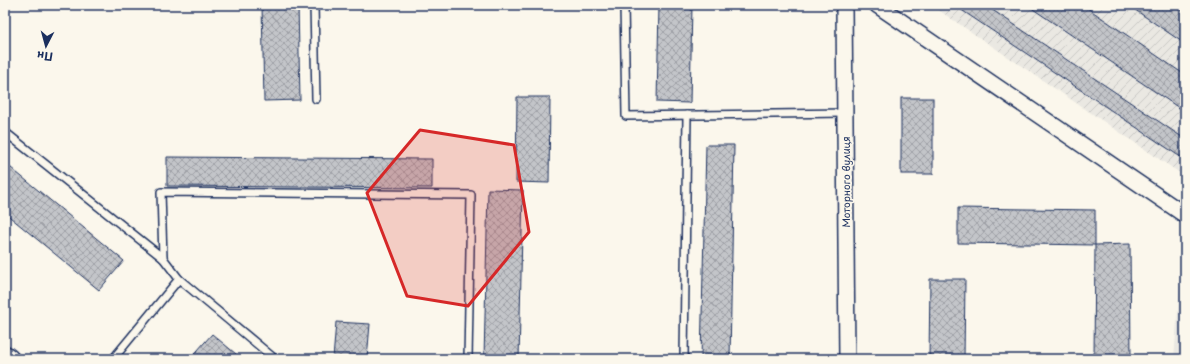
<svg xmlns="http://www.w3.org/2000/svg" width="1190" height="364" font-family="'Playpen Sans',sans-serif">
	<defs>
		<pattern id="industrial-furrows" width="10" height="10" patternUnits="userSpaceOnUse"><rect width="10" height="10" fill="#eae8e2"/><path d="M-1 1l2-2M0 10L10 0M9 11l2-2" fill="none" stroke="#c8c7c4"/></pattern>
		<pattern id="building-cross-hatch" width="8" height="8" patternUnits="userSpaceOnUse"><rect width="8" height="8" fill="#c3c5c9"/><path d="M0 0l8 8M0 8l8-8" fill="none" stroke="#9ea0a6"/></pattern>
	</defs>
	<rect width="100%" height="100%" fill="#fbf7ec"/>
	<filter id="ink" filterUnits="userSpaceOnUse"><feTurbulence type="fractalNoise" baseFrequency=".025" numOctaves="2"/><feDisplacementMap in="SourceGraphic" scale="8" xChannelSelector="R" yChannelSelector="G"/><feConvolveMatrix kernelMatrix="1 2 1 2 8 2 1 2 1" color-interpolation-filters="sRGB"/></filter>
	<g filter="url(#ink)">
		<path fill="#eae8e2" d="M1180,285L1185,288V359H1174Z"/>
		<path fill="url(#industrial-furrows)" d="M931,5H1185V176L1177,171Z"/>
		<g fill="url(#building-cross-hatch)" stroke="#1b2f5e">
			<path d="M262,5H298L300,100L264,101Z"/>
			<path d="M659,5H692L690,103L657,102Z"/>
			<path d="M954,5H985L1185,139V160Z"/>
			<path d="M1027,5H1083L1185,75V112Z"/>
			<path d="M1128,5H1173L1185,13V44Z"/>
			<path d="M517,97H550L549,183L516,182Z"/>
			<rect x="901" y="98" width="32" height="76"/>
			<path d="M706,145H734L730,359H701Z"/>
			<path d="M167,157L432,159V188L167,186Z"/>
			<path d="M5,163L124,261L99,290L5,213Z"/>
			<path d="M488,189L523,190L519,359H484Z"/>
			<path d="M958,208L1095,210V245L958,243Z"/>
			<path d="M1130,244L1131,359H1094L1095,245Z"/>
			<path d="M930,279H965L964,359H929Z"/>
			<path d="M336,322L370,324L367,359H333Z"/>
			<path d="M212,334L242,359H190Z"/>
		</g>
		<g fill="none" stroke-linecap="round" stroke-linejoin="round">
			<defs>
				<g id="service">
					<path d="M314,5L316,99"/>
					<path d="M624,5L626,116L845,113"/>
					<path d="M5,132L163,258L179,279"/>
					<path d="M163,258L161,192L471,195L468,359"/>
					<path d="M113,359L179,279L275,359"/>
					<path d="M684,359L687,115"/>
				</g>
				<g id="minor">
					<path d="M844,5L847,359"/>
					<path d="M877,5L1185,215"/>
				</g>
				<path id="tertiary" d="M5,355L10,359"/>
			</defs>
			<use href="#service" stroke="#1b2f5e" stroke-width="10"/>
			<use href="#minor" stroke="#1b2f5e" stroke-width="18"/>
			<use href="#tertiary" stroke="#1b2f5e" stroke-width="21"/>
			<use href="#service" stroke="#fbf7ec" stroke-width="7"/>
			<use href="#minor" stroke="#fbf7ec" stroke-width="15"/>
			<use href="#tertiary" stroke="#fbf7ec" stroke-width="18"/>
		</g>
	</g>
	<path fill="#d62828" fill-opacity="0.2" stroke="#d62828" stroke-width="3" stroke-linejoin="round" d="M420,130L514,145L529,232L468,306L407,296L367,193Z"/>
	<g text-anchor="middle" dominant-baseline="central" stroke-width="3.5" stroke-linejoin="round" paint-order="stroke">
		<g font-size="10" fill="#1b2f5e" stroke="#fbf7ec">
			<text transform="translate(845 182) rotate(-90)">Моторного вулиця</text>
		</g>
	</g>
	<rect width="1190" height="364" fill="none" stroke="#fbf7ec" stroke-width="20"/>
	<rect x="10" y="10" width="1170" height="344" fill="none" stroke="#1b2f5e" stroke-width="1.5" filter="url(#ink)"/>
	<g transform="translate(46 46) rotate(186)" stroke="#fbf7ec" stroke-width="3" paint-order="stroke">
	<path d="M0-3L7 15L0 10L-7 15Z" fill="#1b2f5e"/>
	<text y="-6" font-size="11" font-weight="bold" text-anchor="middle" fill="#1b2f5e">Пн</text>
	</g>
</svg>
